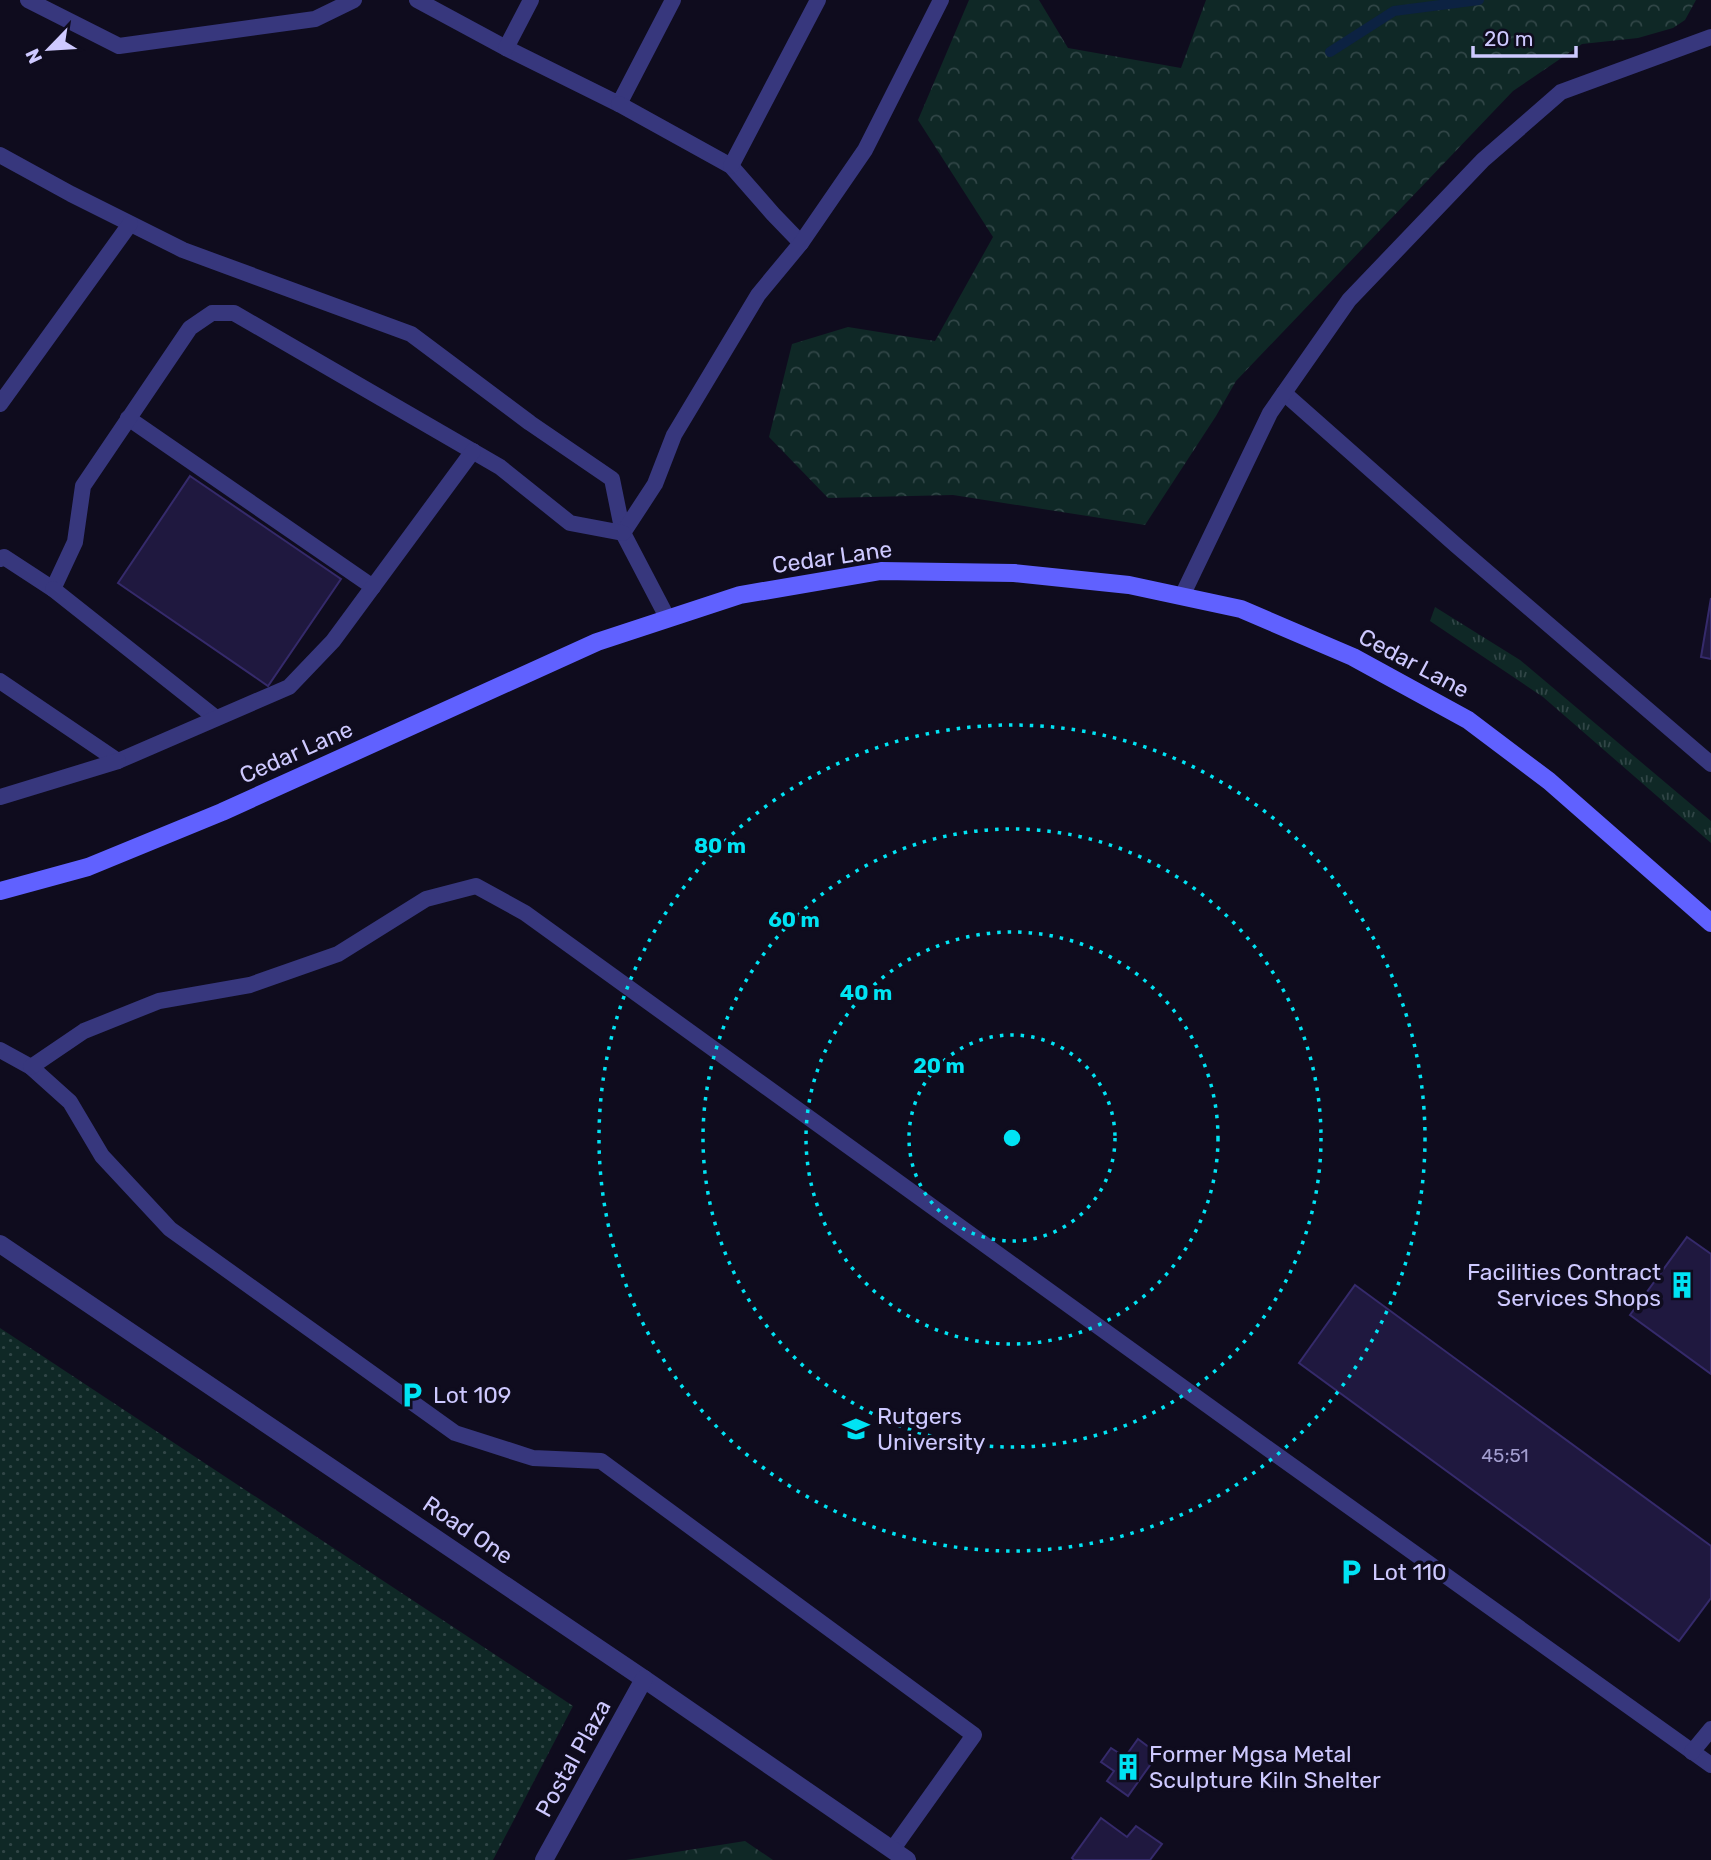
<svg xmlns="http://www.w3.org/2000/svg" width="1711" height="1860" font-family="Rubik,sans-serif">
	<defs>
		<pattern id="grass-tufts" width="24" height="20" patternUnits="userSpaceOnUse" patternTransform="scale(1.75)"><rect width="24" height="20" fill="#0f2826"/><path d="M3 7l-1-3M5 7V3M7 7l1-3M15 17l-1-3M17 17v-4M19 17l1-3" fill="none" stroke="#314647"/></pattern>
		<pattern id="forest-crowns" width="20" height="18" patternUnits="userSpaceOnUse" patternTransform="scale(1.75)"><rect width="20" height="18" fill="#0f2826"/><path d="M2 6a3 3 0 1 1 6 0M12 15a3 3 0 1 1 6 0" fill="none" stroke="#314647"/></pattern>
		<pattern id="park-dots" width="8" height="8" patternUnits="userSpaceOnUse" patternTransform="scale(1.75)"><rect width="8" height="8" fill="#0f2826"/><path d="M2 2h.1M6 6h.1" fill="none" stroke="#314647" stroke-width="1.8" stroke-linecap="round"/></pattern>
	</defs>
	<rect width="100%" height="100%" fill="#0f0c1e"/>
	<path fill="url(#grass-tufts)" d="M1435,607L1520,660L1711,821V843L1543,697L1430,621Z"/>
	<g fill="url(#forest-crowns)">
		<path d="M969,0H1039L1068,48L1181,68L1206,0H1696L1685,20L1673,28L1638,38L1582,44L1513,91L1236,381L1216,416L1145,525L953,495L828,498L769,437L792,344L848,327L935,341L993,237L918,120Z"/>
		<path d="M745,1841L773,1860H626Z"/>
	</g>
	<path fill="url(#park-dots)" d="M0,1328L573,1706L493,1860H0Z"/>
	<g fill="none" stroke-linecap="round" stroke-linejoin="round">
		<path stroke="#0c2242" stroke-width="10" d="M1330,52L1394,11L1479,0"/>
	</g>
	<g fill="#1f183f" stroke="#352a6b" stroke-width="2">
		<path d="M190,476L341,579L268,686L118,583Z"/>
		<path d="M1711,598V659L1701,657Z"/>
		<path d="M1687,1237L1711,1254V1374L1630,1315Z"/>
		<path d="M1355,1285L1711,1546V1598L1679,1641L1299,1363Z"/>
		<path d="M1138,1739L1158,1754L1128,1796L1107,1781L1114,1771L1101,1762L1111,1748L1125,1757Z"/>
		<path d="M1101,1818L1127,1837L1136,1826L1162,1844L1150,1860H1074L1072,1858Z"/>
	</g>
	<g fill="none" stroke-linecap="round" stroke-linejoin="round">
		<g stroke="#37377d" stroke-width="16">
			<path d="M28,0L119,46L315,19L354,0"/>
			<path d="M417,0L506,48L619,104L673,0"/>
			<path d="M506,48L531,0"/>
			<path d="M619,104L731,166L773,214L801,243"/>
			<path d="M0,155L71,194L183,250L411,334L530,423L612,479L623,533L668,619"/>
			<path d="M731,166L818,0"/>
			<path d="M1284,393L1457,546L1711,764"/>
			<path d="M0,404L130,224"/>
			<path d="M128,418L373,587"/>
			<path d="M623,533L655,484L674,435L758,295L801,243L865,150L941,0"/>
			<path d="M0,559L4,557L53,589L75,542L83,486L190,328L212,313H234L500,467L570,523L623,533"/>
			<path d="M53,589L216,718"/>
			<path d="M1182,596L1270,413L1349,300L1483,160L1561,92L1711,37"/>
			<path d="M0,681L118,761L289,687L333,641L473,451"/>
			<path d="M0,797L118,761"/>
			<path d="M0,1050L31,1067L70,1102L102,1156L170,1229L455,1433L533,1458L601,1461L974,1735L892,1850"/>
			<path d="M31,1067L84,1031L159,1001L250,985L338,954L426,899L476,886L525,913L1260,1443L1711,1765"/>
			<path d="M1692,1752L1711,1729"/>
		</g>
		<g stroke="#37377d" stroke-width="18">
			<path d="M0,1244L644,1679L907,1860"/>
			<path d="M544,1860L644,1679"/>
		</g>
		<path stroke="#6061ff" stroke-width="18" d="M0,891L88,867L222,812L597,642L740,595L881,571L1014,573L1129,585L1241,609L1353,657L1468,720L1549,781L1711,923"/>
	</g>
	<g fill="none" stroke="#00e3f4" stroke-width="3.5" stroke-dasharray="3.5 7">
		<circle cx="1012" cy="1138" r="103"/>
		<circle cx="1012" cy="1138" r="206"/>
		<circle cx="1012" cy="1138" r="309"/>
		<circle cx="1012" cy="1138" r="413"/>
	</g>
	<defs>
		<symbol id="building-bare" viewBox="-9 -9 18 18"><path d="M-4-6H4V6H1V3H-1V6H-4ZM-2.5-4.3h1.7v1.8h-1.7ZM.8-4.3h1.7v1.8H.8ZM-2.5-1h1.7V.8h-1.7ZM.8-1h1.7V.8H.8Z" fill="#00e3f4" stroke="#0f0c1e" stroke-width="2.5" paint-order="stroke"/></symbol>
		<symbol id="parking-bare" viewBox="-9 -9 18 18"><path d="M-3.5-5.5H1a3.5 3.5 0 0 1 0 7H-1V5.5H-3.5ZM-1-3.4V-.6H.8a1.4 1.4 0 0 0 0-2.8Z" fill="#00e3f4" stroke="#0f0c1e" stroke-width="2.5" paint-order="stroke"/></symbol>
		<symbol id="university-bare" viewBox="-9 -9 18 18"><path d="M0-5L7-2L0 1L-7-2ZM-4 1L0 2.5L4 1V4Q0 6-4 4Z" fill="#00e3f4" stroke="#0f0c1e" stroke-width="2.5" paint-order="stroke"/></symbol>
	</defs>
	<g fill-rule="evenodd">
		<use href="#building-bare" x="1663" y="1266" width="38" height="38"/>
		<use href="#parking-bare" x="393" y="1376" width="38" height="38"/>
		<use href="#university-bare" x="837" y="1410" width="38" height="38"/>
		<use href="#parking-bare" x="1332" y="1553" width="38" height="38"/>
		<use href="#building-bare" x="1109" y="1748" width="38" height="38"/>
	</g>
	<g text-anchor="middle" dominant-baseline="central" stroke-width="7" stroke-linejoin="round" paint-order="stroke">
		<g font-size="19" fill="#a29dcf">
			<text x="1505" y="1455">45;51</text>
		</g>
		<g font-size="23" fill="#cec9ff" stroke="#0f0c1e">
			<text transform="translate(832 557) rotate(-8)">Cedar Lane</text>
			<text transform="translate(1414 663) rotate(28)">Cedar Lane</text>
			<text transform="translate(296 752) rotate(-24)">Cedar Lane</text>
			<text transform="translate(468 1530) rotate(34)">Road One</text>
			<text transform="translate(573 1758) rotate(-61)">Postal Plaza</text>
		</g>
		<g font-size="23" fill="#cec9ff" stroke="#0f0c1e" text-anchor="start">
			<text x="1661" y="1272" text-anchor="end">Facilities Contract<tspan x="1661" dy="26">Services Shops</tspan></text>
			<text x="433" y="1395">Lot 109</text>
			<text x="877" y="1416">Rutgers<tspan x="877" dy="26">University</tspan></text>
			<text x="1372" y="1572">Lot 110</text>
			<text x="1149" y="1754">Former Mgsa Metal<tspan x="1149" dy="26">Sculpture Kiln Shelter</tspan></text>
		</g>
	</g>
	<circle cx="1012" cy="1138" r="10" fill="#00e3f4" stroke="#0f0c1e" stroke-width="3.5"/>
	<g font-size="21" text-anchor="middle" font-weight="bold" fill="#00e3f4" stroke="#0f0c1e" stroke-width="7" stroke-linejoin="round" paint-order="stroke">
		<text x="720" y="853">80 m</text>
		<text x="794" y="927">60 m</text>
		<text x="866" y="1000">40 m</text>
		<text x="939" y="1073">20 m</text>
	</g>
	<g transform="translate(49 49) rotate(245)" stroke="#0f0c1e" stroke-width="5" paint-order="stroke">
	<path d="M0-5L12 26L0 18L-12 26Z" fill="#cec9ff"/>
	<text y="-10" font-size="19" font-weight="bold" text-anchor="middle" fill="#cec9ff">N</text>
	</g>
	<path d="M1473 46v10h103v-10" fill="none" stroke="#cec9ff" stroke-width="3.5"/>
	<text x="1484" y="46" font-size="21" fill="#cec9ff" stroke="#0f0c1e" stroke-width="5" paint-order="stroke">20 m</text>
</svg>
